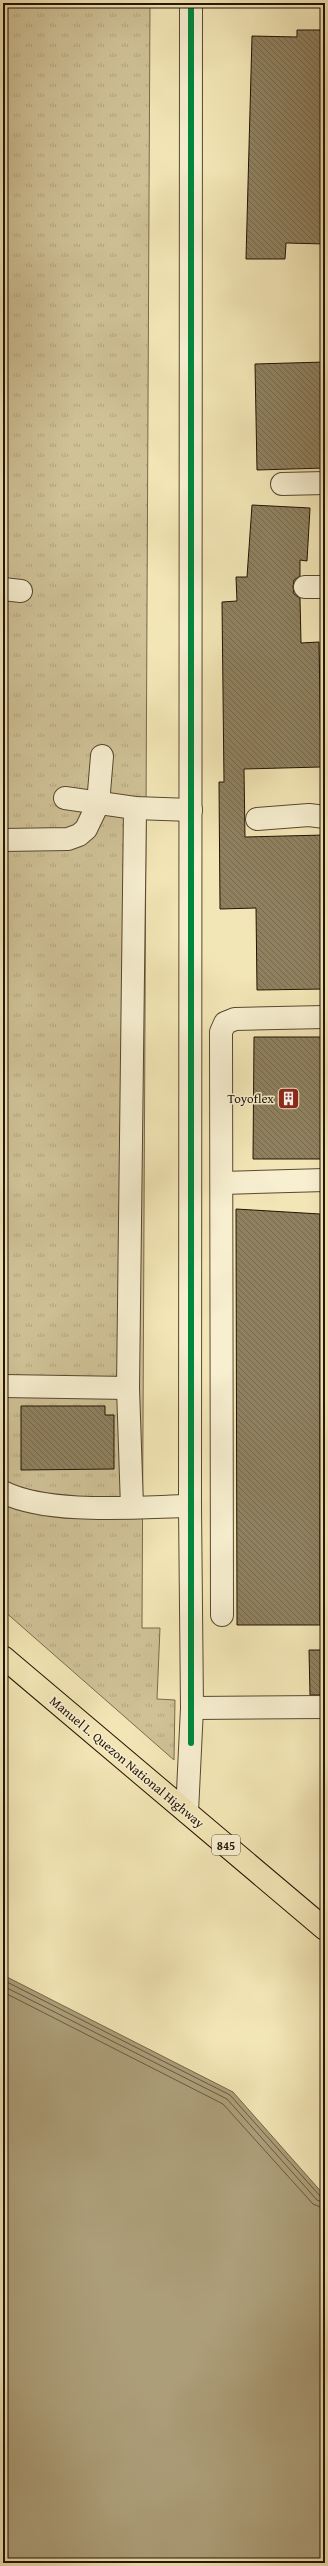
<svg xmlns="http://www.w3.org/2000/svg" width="328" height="2566" font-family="'Gentium Book Plus',serif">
	<defs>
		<pattern id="grass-tufts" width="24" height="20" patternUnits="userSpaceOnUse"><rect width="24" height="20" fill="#d0c297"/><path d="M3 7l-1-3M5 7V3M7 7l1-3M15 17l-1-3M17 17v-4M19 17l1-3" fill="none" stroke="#b2a680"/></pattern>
		<pattern id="building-back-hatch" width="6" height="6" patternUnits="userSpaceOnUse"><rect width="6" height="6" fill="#8f8160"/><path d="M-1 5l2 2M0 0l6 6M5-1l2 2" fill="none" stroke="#74684d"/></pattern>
	</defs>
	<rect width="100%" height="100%" fill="#f3e6b6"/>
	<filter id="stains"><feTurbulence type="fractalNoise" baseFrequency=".005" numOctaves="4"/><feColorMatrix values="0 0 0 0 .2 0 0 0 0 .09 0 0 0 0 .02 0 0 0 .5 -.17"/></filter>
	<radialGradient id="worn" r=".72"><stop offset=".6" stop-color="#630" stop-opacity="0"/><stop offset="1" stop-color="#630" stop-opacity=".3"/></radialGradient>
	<path fill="url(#grass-tufts)" stroke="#7a6a4c" d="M3,3H150L142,1628H160L157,1699L175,1700L174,1760L3,1610Z"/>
	<path fill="#ac9e79" stroke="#756649" d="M3,1975L233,2092L325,2196V2563H3Z"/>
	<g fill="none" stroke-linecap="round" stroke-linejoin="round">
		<g stroke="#68583e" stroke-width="1">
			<path d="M3,1980L230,2095L320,2196L325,2198"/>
			<path d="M3,1986L227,2099L317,2200L325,2203"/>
			<path d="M3,1992L223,2104L313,2204L325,2209"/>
		</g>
	</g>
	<g fill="url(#building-back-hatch)" stroke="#231302">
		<path d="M297,30H325V244L286,243L285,259H246L252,36L297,37Z"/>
		<path d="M325,362V468L257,470L255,364Z"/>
		<path d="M252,505L310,508L307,561L300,560V576L294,580L293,587L294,594L300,598L301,643L319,642L321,767L244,769L245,837L324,835L325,989L257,990L256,908L220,909L219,782H224L222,602L237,601L236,577H247Z"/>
		<path d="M254,1037H325V1159H253Z"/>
		<path d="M236,1209L320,1214V1625H237Z"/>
		<path d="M21,1406H105V1415H114V1469L21,1470Z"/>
		<path d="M309,1650H325V1695H310Z"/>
	</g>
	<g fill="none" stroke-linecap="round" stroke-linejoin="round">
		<defs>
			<g id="minor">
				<path d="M282,484L325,483"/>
				<path d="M305,587H325"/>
				<path d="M3,589L21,591"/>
				<path d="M65,798L135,808L191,810"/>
				<path d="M257,819L309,815L325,817"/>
				<path d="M3,840L68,839L79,835L86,829L98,804L102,756"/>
				<path d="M222,1183L325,1180"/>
				<path d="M3,1386L128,1388"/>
				<path d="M3,1492C49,1515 138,1507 190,1506"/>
				<path d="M132,1507L128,1388L135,808"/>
				<path d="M222,1615L221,1032L225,1023L235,1019L325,1017"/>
				<path d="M192,1708L325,1707"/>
				<path d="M187,1812L192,1708L190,1506L191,3"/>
			</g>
			<path id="major" d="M3,1657L325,1929"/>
		</defs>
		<use href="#minor" stroke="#57482f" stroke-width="24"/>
		<use href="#major" stroke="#231302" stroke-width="24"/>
		<use href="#minor" stroke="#f7efd0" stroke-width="22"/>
		<use href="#major" stroke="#f3e6b6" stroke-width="22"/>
		<defs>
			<path id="cycleway" d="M191,3V1743"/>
		</defs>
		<use href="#cycleway" stroke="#f7efd0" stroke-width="8"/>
		<use href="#cycleway" stroke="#00873e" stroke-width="6"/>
	</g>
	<defs>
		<symbol id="building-square" viewBox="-11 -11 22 22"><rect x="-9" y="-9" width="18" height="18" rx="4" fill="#8f2418" stroke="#f7efd0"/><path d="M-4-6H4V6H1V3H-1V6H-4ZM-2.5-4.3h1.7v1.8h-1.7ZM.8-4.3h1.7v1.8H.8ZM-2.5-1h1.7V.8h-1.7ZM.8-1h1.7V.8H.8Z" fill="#fff"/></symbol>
	</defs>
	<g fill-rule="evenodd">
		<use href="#building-square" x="276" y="1086" width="25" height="25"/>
	</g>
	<g text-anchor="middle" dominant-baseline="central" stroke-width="3" stroke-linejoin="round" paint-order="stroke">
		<rect fill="#f7efd0" stroke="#635540" stroke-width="1" x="212" y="1835" width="28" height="20" rx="3"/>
		<g font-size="12" font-weight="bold" fill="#231302">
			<text x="226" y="1845">845</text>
		</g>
		<g font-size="13" fill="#231302" stroke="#f7efd0" text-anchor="end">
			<text x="274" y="1098">Toyoflex</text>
		</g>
		<g font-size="13" fill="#231302" stroke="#f7efd0">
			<text transform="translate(127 1762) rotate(40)">Manuel L. Quezon National Highway</text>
		</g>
	</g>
	<rect width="328" height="2566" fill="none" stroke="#f3e6b6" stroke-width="16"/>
	<rect x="4" y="4" width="320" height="2558" fill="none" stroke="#231302" stroke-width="2"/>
	<rect x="8" y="8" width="312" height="2550" fill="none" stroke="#231302"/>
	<rect width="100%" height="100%" filter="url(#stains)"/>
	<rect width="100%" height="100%" fill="url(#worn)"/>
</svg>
